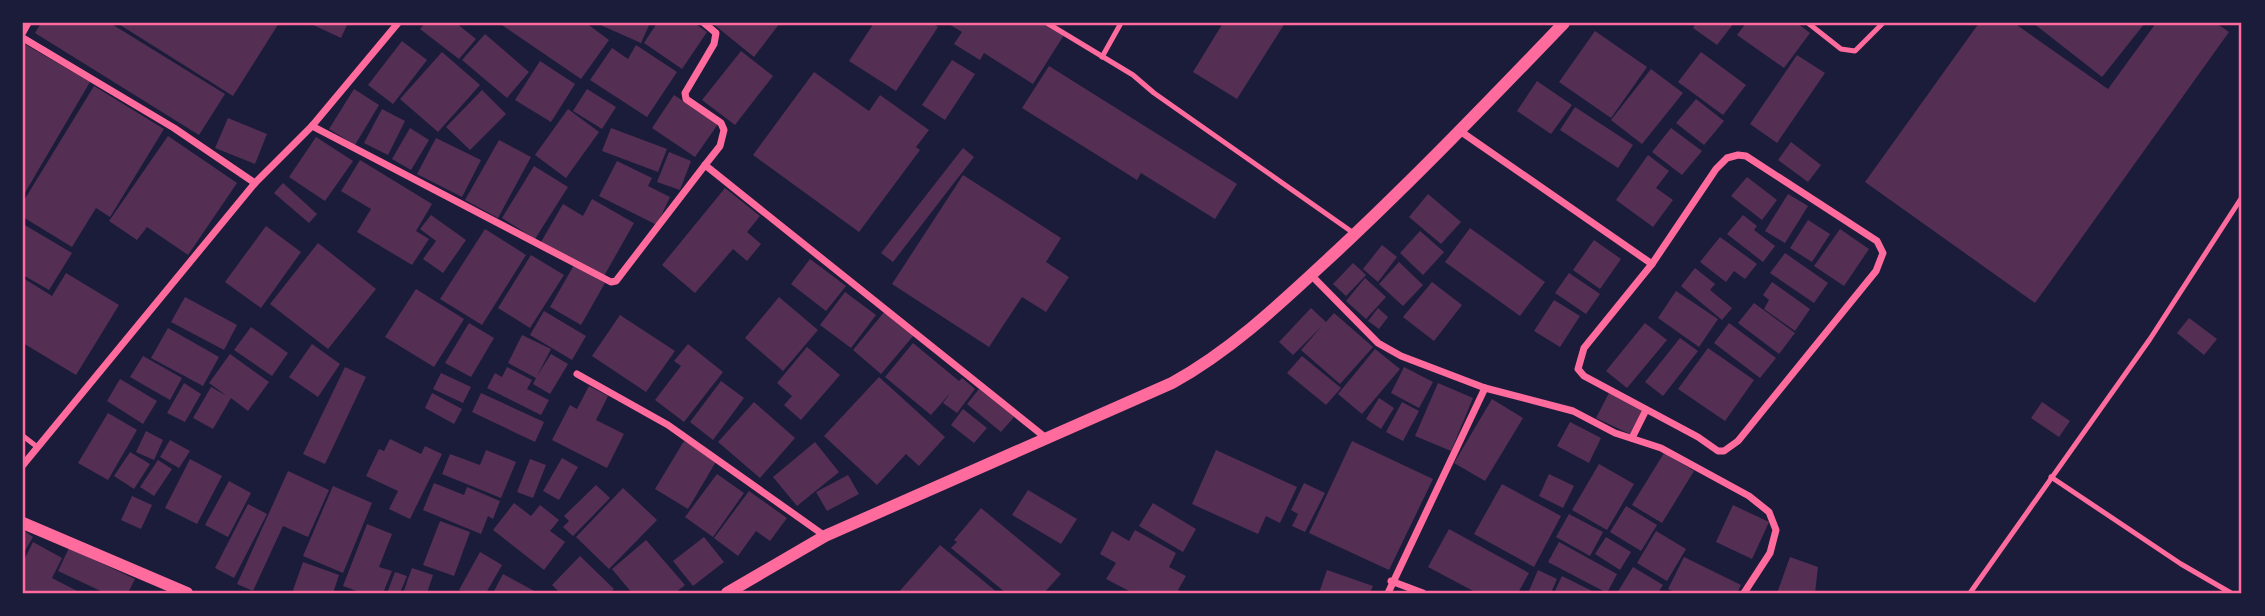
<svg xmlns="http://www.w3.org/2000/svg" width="2265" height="616" font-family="Signika,sans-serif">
	<rect width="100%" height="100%" fill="#1b1b3a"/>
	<g fill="#542f53">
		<path d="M41,23H110L225,94L199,135L35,33Z"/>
		<path d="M117,23H279L233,96Z"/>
		<path d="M309,23H348L341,38Z"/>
		<path d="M425,23H456L476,39L459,59L420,29Z"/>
		<path d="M499,23H586L609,40L581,79Z"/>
		<path d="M596,23H650L641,43Z"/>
		<path d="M657,23H694L707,32L682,69L644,43Z"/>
		<path d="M712,23H780L754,57Z"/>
		<path d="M874,23H933L938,27L896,91L849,61Z"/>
		<path d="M947,23H1044L1064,35L1033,84L984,53L980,60L954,44L962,32Z"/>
		<path d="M1223,23H1285L1237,99L1193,72Z"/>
		<path d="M1696,23H1734L1717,45L1693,28Z"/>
		<path d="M1746,23H1797L1810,33L1784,68L1737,35Z"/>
		<path d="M1979,23H2014L2108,89L2156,23H2216L2229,32L2035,303L1865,182Z"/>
		<path d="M2033,23H2145L2102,77Z"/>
		<path d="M1595,31L1647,67L1611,118L1559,82Z"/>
		<path d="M485,34L529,72L507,98L462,60Z"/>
		<path d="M402,41L427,60L393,104L368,85Z"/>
		<path d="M23,43L90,82L23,196Z"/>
		<path d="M636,45L677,72L647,117L590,80L612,48L628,59Z"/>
		<path d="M741,51L773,76L735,125L702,100Z"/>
		<path d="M442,52L480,85L438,132L400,99Z"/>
		<path d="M1701,52L1746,85L1723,115L1678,82Z"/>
		<path d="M1797,55L1825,73L1777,143L1750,124Z"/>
		<path d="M952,60L975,74L945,120L922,105Z"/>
		<path d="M540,61L575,84L551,122L515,100Z"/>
		<path d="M1049,66L1237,184L1215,219L1141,173L1137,180L1022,108Z"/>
		<path d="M1651,69L1683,93L1642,144L1611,120Z"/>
		<path d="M814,72L869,111L880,95L929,130L916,147L920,150L859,232L753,155Z"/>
		<path d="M1537,81L1572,105L1551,134L1517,111Z"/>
		<path d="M94,86L164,129L110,217L96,208L72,247L23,217V202Z"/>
		<path d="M354,89L379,105L355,145L329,129Z"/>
		<path d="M587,89L616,107L602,129L573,111Z"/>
		<path d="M482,90L506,114L470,150L446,127Z"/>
		<path d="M674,95L718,124L695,157L652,128Z"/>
		<path d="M1696,99L1724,121L1704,145L1676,123Z"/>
		<path d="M1575,107L1633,145L1618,168L1560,130Z"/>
		<path d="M382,109L405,121L388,155L364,143Z"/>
		<path d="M568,109L599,132L566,178L535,155Z"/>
		<path d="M228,118L267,134L255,164L215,148Z"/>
		<path d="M410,128L429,140L411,170L392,159Z"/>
		<path d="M611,128L667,149L658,172L602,151Z"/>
		<path d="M1671,128L1702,151L1682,175L1652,152Z"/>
		<path d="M168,136L237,183L188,255L147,227L137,240L109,221Z"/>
		<path d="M316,137L353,161L325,201L289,177Z"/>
		<path d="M436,138L481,160L462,197L417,174Z"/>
		<path d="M499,140L531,157L498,218L465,200Z"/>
		<path d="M1791,142L1821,165L1808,182L1778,160Z"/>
		<path d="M963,148L974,157L893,262L881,253Z"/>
		<path d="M669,152L691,161L680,190L657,182Z"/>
		<path d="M1648,155L1669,171L1656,188L1673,200L1653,227L1616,200Z"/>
		<path d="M360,160L432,204L416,231L429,239L412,265L357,232L371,209L341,191Z"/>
		<path d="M617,161L652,178L648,186L670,197L657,225L599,196Z"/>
		<path d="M534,166L568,187L535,239L502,218Z"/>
		<path d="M963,175L1061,238L1046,262L1069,277L1046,312L1022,297L989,347L892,284Z"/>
		<path d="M1747,177L1777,200L1762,220L1731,196Z"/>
		<path d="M283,183L317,214L309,223L274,193Z"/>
		<path d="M725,188L760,216L747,232L761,244L747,261L733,249L695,293L662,265Z"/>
		<path d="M1428,194L1461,222L1441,244L1409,217Z"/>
		<path d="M1788,194L1808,206L1785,243L1765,231Z"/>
		<path d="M592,199L634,223L604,276L541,242L563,204L583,216Z"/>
		<path d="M431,215L466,240L443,273L423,259L436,241L420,229Z"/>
		<path d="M1743,215L1757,226L1754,230L1775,246L1763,262L1727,234Z"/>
		<path d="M1808,220L1830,234L1812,262L1790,248Z"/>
		<path d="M23,224L72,253L49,290L23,275Z"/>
		<path d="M266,226L301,252L261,308L225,282Z"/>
		<path d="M1470,228L1545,282L1520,316L1445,262Z"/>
		<path d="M485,229L526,255L482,325L440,299Z"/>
		<path d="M1840,229L1869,249L1844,286L1814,266Z"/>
		<path d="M1420,231L1444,252L1423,275L1400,253Z"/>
		<path d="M1720,237L1757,264L1745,279L1734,271L1726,282L1700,262Z"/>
		<path d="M1594,240L1621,259L1600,289L1573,270Z"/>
		<path d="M318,243L376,289L328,349L270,304Z"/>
		<path d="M1382,245L1397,257L1378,282L1363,269Z"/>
		<path d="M1785,253L1828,283L1814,303L1770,273Z"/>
		<path d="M531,255L564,275L530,328L498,308Z"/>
		<path d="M810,259L846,286L826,311L791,284Z"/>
		<path d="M1399,262L1423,285L1403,306L1379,284Z"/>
		<path d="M1353,263L1366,275L1346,296L1333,284Z"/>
		<path d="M574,265L605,283L581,325L550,307Z"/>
		<path d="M1695,268L1715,284L1710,290L1732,308L1722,320L1681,286Z"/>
		<path d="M66,273L119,305L76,375L23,343V278L52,296Z"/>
		<path d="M1569,273L1600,294L1586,314L1555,293Z"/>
		<path d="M1365,278L1386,297L1366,319L1346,301Z"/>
		<path d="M1432,282L1462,305L1434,341L1403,317Z"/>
		<path d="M1772,282L1810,309L1795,331L1764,309L1769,300L1763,295Z"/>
		<path d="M416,289L464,319L434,367L385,337Z"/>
		<path d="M1676,291L1718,319L1699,347L1658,318Z"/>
		<path d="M845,292L876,315L851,348L820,325Z"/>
		<path d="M185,297L237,325L224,350L171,322Z"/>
		<path d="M779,297L818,330L783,371L745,338Z"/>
		<path d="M1554,300L1580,316L1560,347L1534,331Z"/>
		<path d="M1754,303L1795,333L1779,354L1738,323Z"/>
		<path d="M1311,308L1326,322L1334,313L1373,347L1340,384L1301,350L1322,326L1293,355L1279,342Z"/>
		<path d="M1378,308L1388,317L1379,329L1368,321Z"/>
		<path d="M544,311L586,336L572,360L530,335Z"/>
		<path d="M885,311L914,335L881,374L853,350Z"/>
		<path d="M620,315L675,351L646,392L592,356Z"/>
		<path d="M2189,318L2217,339L2204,355L2177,333Z"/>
		<path d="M469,323L494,338L471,377L445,363Z"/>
		<path d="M1645,323L1667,340L1627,388L1606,371Z"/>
		<path d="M1729,323L1776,358L1760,378L1714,343Z"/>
		<path d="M251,327L288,353L272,376L234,350Z"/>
		<path d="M168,328L219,357L203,386L151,358Z"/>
		<path d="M522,335L551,349L537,376L551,354L568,364L550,394L533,384L536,378L508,363Z"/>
		<path d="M1680,338L1698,351L1663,396L1645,382Z"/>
		<path d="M913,343L959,381L962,378L975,389L957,413L943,403L951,392L931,415L885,377Z"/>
		<path d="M312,344L340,364L318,397L289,377Z"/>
		<path d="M688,344L723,372L684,422L655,400L681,366L674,361Z"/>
		<path d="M807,347L840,375L801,420L784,405L792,396L777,383Z"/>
		<path d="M1708,348L1754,380L1725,421L1678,389Z"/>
		<path d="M1375,349L1400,369L1362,414L1338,394Z"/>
		<path d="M230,354L269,382L248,411L231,398L213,429L193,418L211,387L227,396L209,383Z"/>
		<path d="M143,356L182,378L170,400L130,377Z"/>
		<path d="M1302,356L1341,388L1326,405L1287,373Z"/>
		<path d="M345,367L366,377L325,464L303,454Z"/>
		<path d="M507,367L532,380L527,389L549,400L541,415L487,388L495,373L502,377Z"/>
		<path d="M1404,367L1433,382L1419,408L1391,393Z"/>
		<path d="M441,373L471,387L463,403L433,389Z"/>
		<path d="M879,377L945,437L919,466L906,454L877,485L824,436Z"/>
		<path d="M120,379L157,401L143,424L107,401Z"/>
		<path d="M721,381L744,398L713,440L690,422Z"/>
		<path d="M184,383L201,394L185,422L167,413Z"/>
		<path d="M1438,383L1473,398L1451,451L1415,436Z"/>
		<path d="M589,386L608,396L596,420L624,434L607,468L552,440L570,405L577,409Z"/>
		<path d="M979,389L1014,417L1001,432L967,404Z"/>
		<path d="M432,393L462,409L454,424L425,408Z"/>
		<path d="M481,393L544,422L535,442L472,412Z"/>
		<path d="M1609,393L1644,410L1632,435L1596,418Z"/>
		<path d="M1379,398L1394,408L1381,429L1366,419Z"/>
		<path d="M1492,399L1523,418L1485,481L1454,463Z"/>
		<path d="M754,402L795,438L760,478L718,442Z"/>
		<path d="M1402,402L1419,411L1403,441L1386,432Z"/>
		<path d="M2042,402L2070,421L2059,437L2031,418Z"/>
		<path d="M963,409L987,428L974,443L951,425Z"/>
		<path d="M108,413L137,430L108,480L78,463Z"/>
		<path d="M1570,422L1601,438L1589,463L1557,446Z"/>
		<path d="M146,431L163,440L154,460L136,452Z"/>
		<path d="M390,439L421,454L425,446L442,454L410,519L389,509L398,491L366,476L379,449L384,451Z"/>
		<path d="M170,440L190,451L179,468L160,457Z"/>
		<path d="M684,441L717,460L688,509L655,489Z"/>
		<path d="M1352,441L1433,479L1389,570L1309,533Z"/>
		<path d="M815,442L839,472L797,506L773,477Z"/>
		<path d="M486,450L516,462L501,498L442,474L450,454L480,465Z"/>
		<path d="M1216,450L1297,487L1280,523L1266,516L1258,534L1192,504Z"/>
		<path d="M130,452L150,464L134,489L114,476Z"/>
		<path d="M1664,453L1694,471L1662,523L1632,505Z"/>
		<path d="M562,458L578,467L559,500L543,491Z"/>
		<path d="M190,459L222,476L197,524L165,508Z"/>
		<path d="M530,459L546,465L533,498L517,492Z"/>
		<path d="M158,460L172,469L154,496L140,487Z"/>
		<path d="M1599,464L1634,484L1607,530L1572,510Z"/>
		<path d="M288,471L329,490L308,537L283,526L253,591L237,584Z"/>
		<path d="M717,474L744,493L713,537L685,517Z"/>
		<path d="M1549,474L1574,486L1563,508L1539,496Z"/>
		<path d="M848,475L859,494L827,511L816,492Z"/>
		<path d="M229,481L251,493L228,537L205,525Z"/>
		<path d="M434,483L464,495L467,487L500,501L493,519L488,516L481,534L423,510Z"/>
		<path d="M1304,483L1325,493L1305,532L1292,526L1298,514L1291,510Z"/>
		<path d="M1502,484L1561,516L1534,567L1474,534Z"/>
		<path d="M596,485L610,498L573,536L563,527L569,521L564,516Z"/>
		<path d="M333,486L372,503L343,573L303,556Z"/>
		<path d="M623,488L657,520L609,569L576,537Z"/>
		<path d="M1028,490L1077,519L1061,544L1012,515Z"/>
		<path d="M749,491L787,518L770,541L756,531L738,556L714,538Z"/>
		<path d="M132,496L152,505L141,529L121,520Z"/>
		<path d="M514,503L531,516L540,505L559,520L550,531L565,542L544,570L493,530Z"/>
		<path d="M1153,503L1196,529L1183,552L1139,526Z"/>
		<path d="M248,504L267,514L234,578L215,568Z"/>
		<path d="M1733,505L1769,522L1752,559L1716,542Z"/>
		<path d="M1626,506L1657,525L1641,551L1610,532Z"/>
		<path d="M981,508L1061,574L1044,593H1006L951,548L957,542L954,540Z"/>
		<path d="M1569,514L1603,532L1590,556L1556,537Z"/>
		<path d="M440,521L470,532L454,576L423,565Z"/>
		<path d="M367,524L392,534L379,567L392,571L383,593H362L343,586Z"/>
		<path d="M1449,529L1529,573L1518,593H1477L1428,567Z"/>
		<path d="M23,530L33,537L23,554Z"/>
		<path d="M1135,530L1176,553L1169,567L1186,576L1178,590L1184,593H1133L1106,579L1116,563L1100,554L1112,531L1129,541Z"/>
		<path d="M1656,531L1686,549L1667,581L1637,563Z"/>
		<path d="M704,537L724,562L693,586L673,561Z"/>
		<path d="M1606,537L1631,552L1620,570L1595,554Z"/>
		<path d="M646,540L685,585L675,593H632L612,569Z"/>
		<path d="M33,542L62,558L52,578L81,593H23V562Z"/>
		<path d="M1559,542L1617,574L1607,593L1548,562Z"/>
		<path d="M940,545L998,593H898Z"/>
		<path d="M69,548L135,579L128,593H105L58,571Z"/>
		<path d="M480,552L502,565L486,593H466L459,590Z"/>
		<path d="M580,556L614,589L610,593H560L552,585Z"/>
		<path d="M1684,557L1741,585L1737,593H1677L1668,589Z"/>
		<path d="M1790,557L1818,567L1815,593H1777Z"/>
		<path d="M303,562L339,575L333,593H292Z"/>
		<path d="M1633,567L1663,585L1658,593H1617Z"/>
		<path d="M412,568L433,575L427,593H403Z"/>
		<path d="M1327,570L1373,586L1370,593H1319Z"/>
		<path d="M1538,570L1557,579L1551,593H1528Z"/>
		<path d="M395,572L407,576L400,593H387Z"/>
		<path d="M503,574L538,593H493Z"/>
		<path d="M1562,576L1596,593H1554Z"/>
	</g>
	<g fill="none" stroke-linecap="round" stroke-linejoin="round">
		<g stroke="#ff6b9d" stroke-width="5">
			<path d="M1047,23L1133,75L1154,93L1355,234"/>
			<path d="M1808,23L1841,49L1855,51L1883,23"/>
			<path d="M1102,57L1121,23"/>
			<path d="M23,436L36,446"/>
			<path d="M2051,477L2181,564L2231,593"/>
			<path d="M1970,593L2150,339L2242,197"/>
		</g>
		<g stroke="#ff6b9d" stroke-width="7">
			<path d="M704,23L716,33L714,44L685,93L686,99L721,123L724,130L720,146L705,165"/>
			<path d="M23,32L28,23"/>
			<path d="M23,38L174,128L255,183"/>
			<path d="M312,126L611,282L616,281L705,165L1046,438"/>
			<path d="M1460,131L1652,264"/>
			<path d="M1738,155L1746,156L1877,241L1883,253L1876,271L1738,441L1724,451H1718L1698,437L1584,376L1578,369L1584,348L1652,264L1716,169L1727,158Z"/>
			<path d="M1311,275L1378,343L1401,356L1485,388L1573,411L1615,433L1661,448L1749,496L1769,512L1776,530L1770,553L1744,593"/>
			<path d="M577,374L668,425L825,536"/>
			<path d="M1632,438L1646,410"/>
			<path d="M23,465L255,183L312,126L398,23"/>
			<path d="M1391,581L1423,593"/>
			<path d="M1388,593L1485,388"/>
		</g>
		<g stroke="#ff6b9d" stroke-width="12">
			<path d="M23,523L187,593"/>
			<path d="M727,593L825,536L1172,383C1235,348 1285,299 1338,250C1416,177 1490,100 1564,23"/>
		</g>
	</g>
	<rect width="2265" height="616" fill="none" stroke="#1b1b3a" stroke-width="49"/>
	<rect x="24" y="24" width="2216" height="568" fill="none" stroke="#ff6b9d" stroke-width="2.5"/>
</svg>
